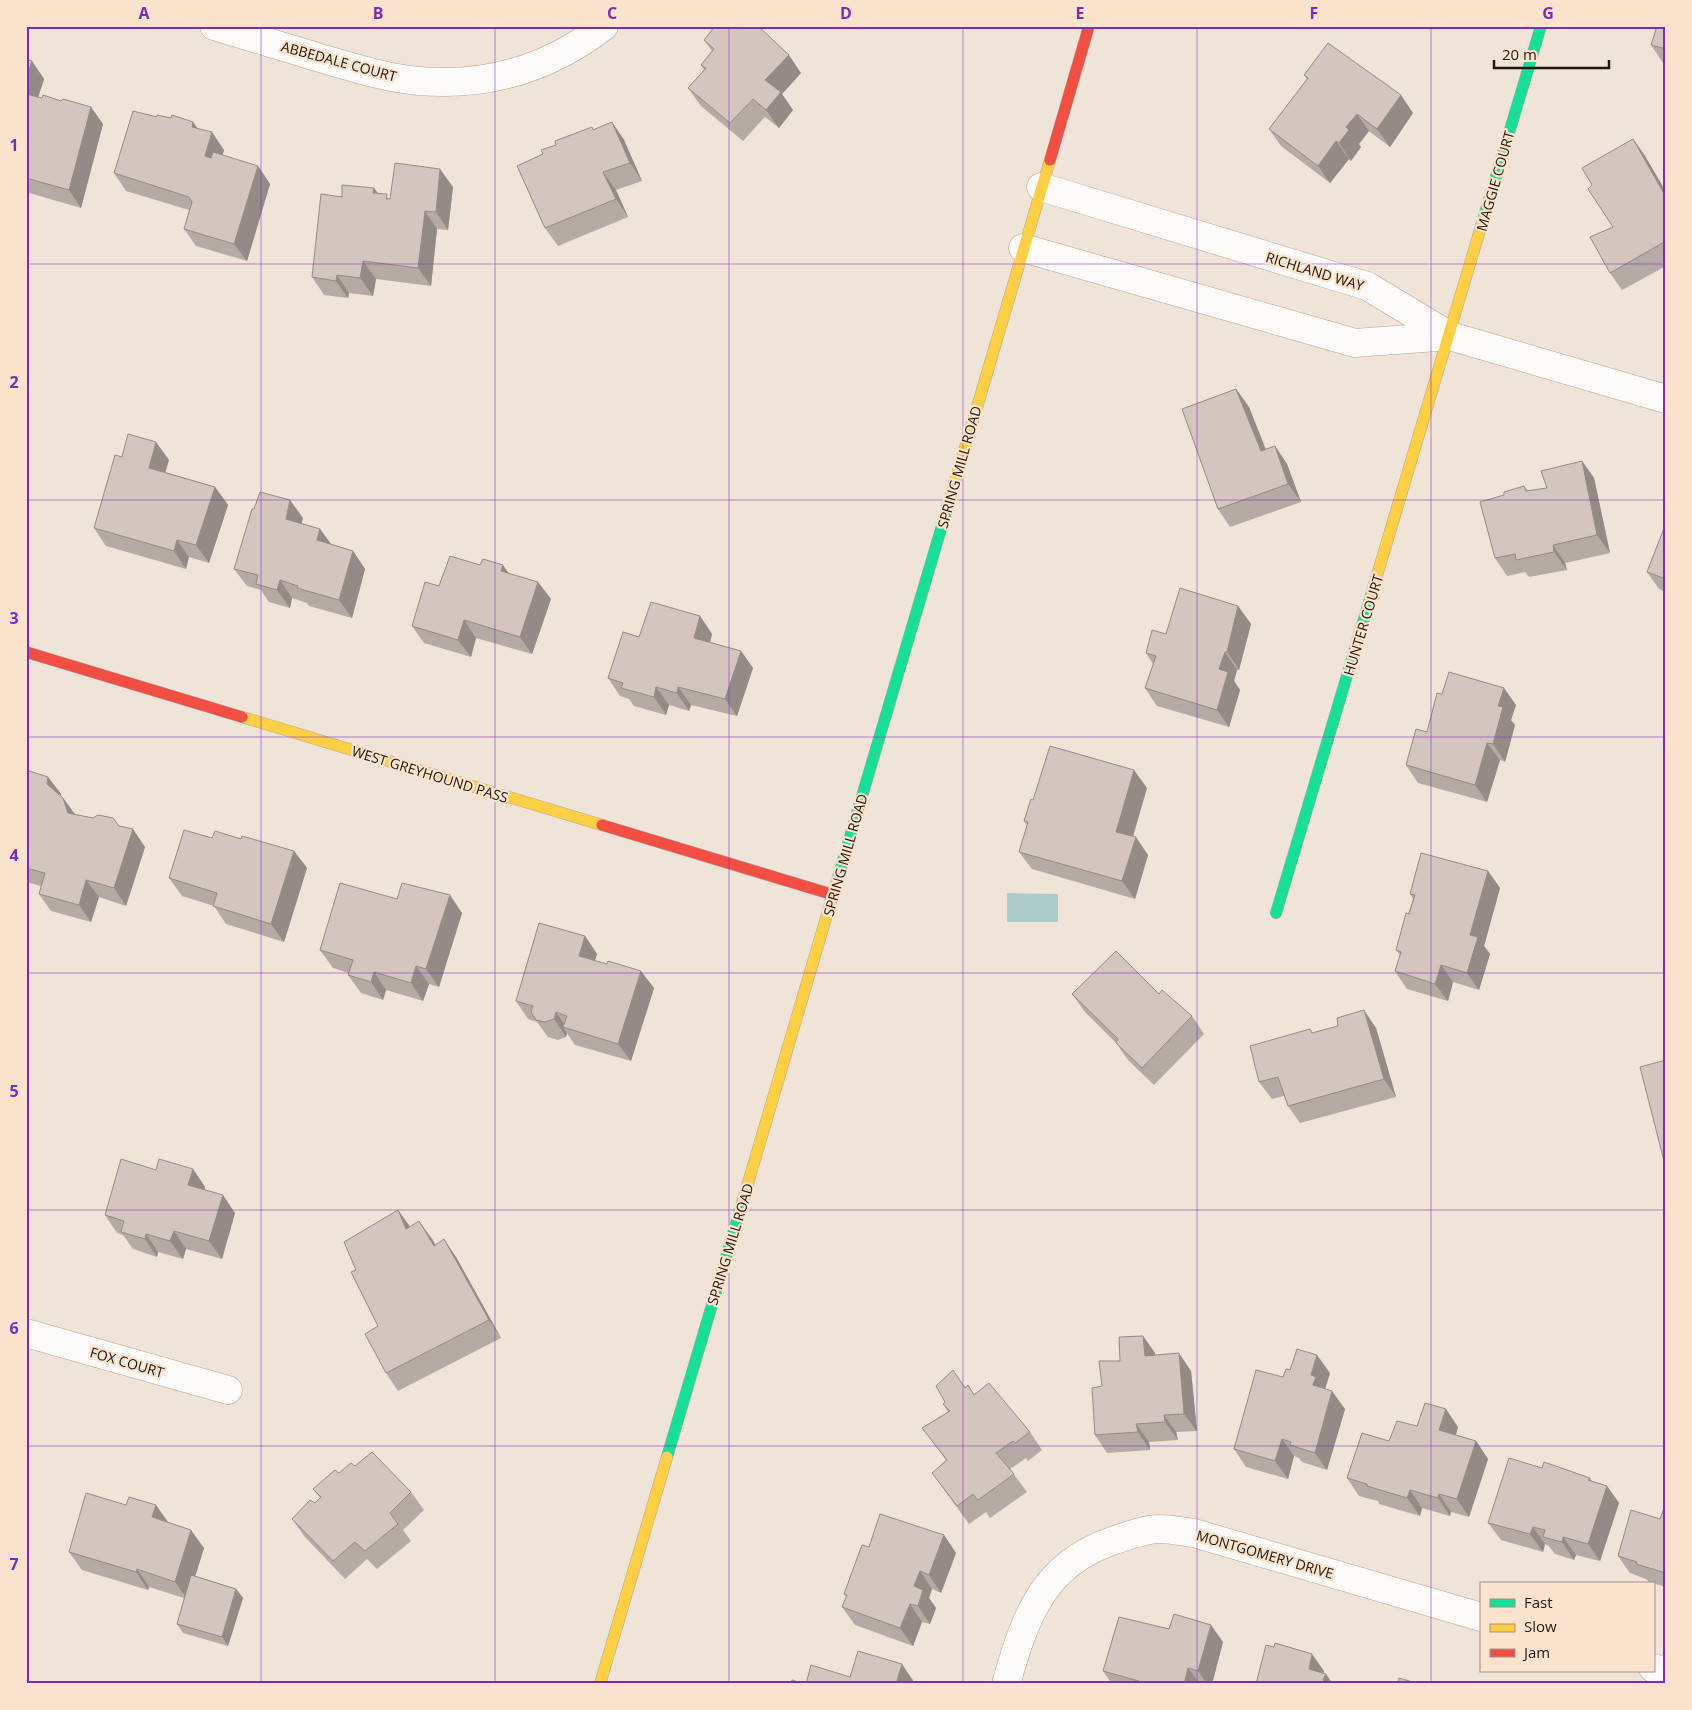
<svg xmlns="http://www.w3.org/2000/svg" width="1692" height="1710" font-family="'Open Sans',sans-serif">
	<rect width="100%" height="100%" fill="#f0e4d8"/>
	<path fill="#adccc9" d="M1007,893L1058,894V922H1007Z"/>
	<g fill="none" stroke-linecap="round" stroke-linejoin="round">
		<defs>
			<g id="street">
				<path d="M214,26C249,37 285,47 320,58C352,67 385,78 419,81C488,87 550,68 604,26"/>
				<path d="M1041,187L1367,286L1450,336L1666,399"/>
				<path d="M1023,248L1355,343L1450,336"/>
				<path d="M26,1333L228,1390"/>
				<path d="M1653,1668L1666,1672"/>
				<path d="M1006,1684C1025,1618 1042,1565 1112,1541C1127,1536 1144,1529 1160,1529C1171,1529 1183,1532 1194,1533L1481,1617"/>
			</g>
			<g id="fast">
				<path d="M1483,220L1541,26"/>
				<path d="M836,884L949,502"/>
				<path d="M1276,913L1372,592"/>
				<path d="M667,1457L743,1200"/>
			</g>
			<g id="slow">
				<path d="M949,502L1050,160"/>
				<path d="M1372,592L1483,220"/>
				<path d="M242,717L602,825"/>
				<path d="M743,1200L836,884"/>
				<path d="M600,1684L667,1457"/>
			</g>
			<g id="jam">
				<path d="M1050,160L1089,26"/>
				<path d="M26,652L242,717"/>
				<path d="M602,825L834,895"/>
			</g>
		</defs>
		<use href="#street" stroke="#b1a69c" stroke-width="29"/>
		<use href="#fast" stroke="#b1a69c" stroke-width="12"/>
		<use href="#slow" stroke="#b1a69c" stroke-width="12"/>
		<use href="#jam" stroke="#b1a69c" stroke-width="12"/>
		<use href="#street" stroke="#fdfbf9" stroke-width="28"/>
		<use href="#fast" stroke="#16e098" stroke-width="11"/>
		<use href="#slow" stroke="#ffcf43" stroke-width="11"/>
		<use href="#jam" stroke="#f24e42" stroke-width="11"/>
	</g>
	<g fill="#b6aaa4">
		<path d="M1666,26V63H1663L1651,45Z"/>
		<path d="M704,40L801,73L782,94L793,110L779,128L765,117L743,141L701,106L688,88L704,70L701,65L712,51Z"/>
		<path d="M26,59L32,61L44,79L38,97L103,124L81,208L26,192Z"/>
		<path d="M1304,75L1413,113L1390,147L1369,131L1359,144L1361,147L1351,161L1349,159L1330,183L1281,146L1269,129L1307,79Z"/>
		<path d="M157,117L171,118L193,122L198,129L224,150L222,155L258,166L270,184L247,261L196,246L184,229L189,210L126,191L114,173Z"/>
		<path d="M612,122L624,140L642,181L616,190L628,217L558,246L545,228L543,154L556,145Z"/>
		<path d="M1633,139L1645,156L1666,192V266L1622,290L1610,273L1613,227L1592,185Z"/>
		<path d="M453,187L448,230L437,229L431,286L376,279L373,296L349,293L348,298L324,295L312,277L342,197L374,188L378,193L390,199Z"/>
		<path d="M1236,389L1249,407L1266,449L1275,446L1287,464L1301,502L1230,527L1218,509Z"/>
		<path d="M122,457L169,460L165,472L215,487L228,505L209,563L189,557L186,569L106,546L94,528Z"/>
		<path d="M1582,461L1594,478L1610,553L1565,563L1567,570L1529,577L1525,572L1507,576L1495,558L1504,495L1524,486L1528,491L1547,488Z"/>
		<path d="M303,518L301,524L320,529L331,544L353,551L365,569L352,618L309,606L307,603L292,598L290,608L269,602L261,590L247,586L234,569Z"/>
		<path d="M1666,523V592L1659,589L1647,572Z"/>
		<path d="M509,574L538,582L551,599L532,654L476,638L471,657L424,643L412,626L439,586Z"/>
		<path d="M1238,606L1251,624L1239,670H1237L1234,681L1240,690L1229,727L1157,706L1145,688L1153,664L1146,653L1166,634Z"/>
		<path d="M700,616L712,634L710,642L741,651L753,668L737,716L691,705L689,711L669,705L666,715L634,706L629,699L620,696L608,678L639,637Z"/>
		<path d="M1442,694L1516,705L1511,720L1515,725L1505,762L1500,760L1487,802L1418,783L1406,765L1427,732Z"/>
		<path d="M26,770L48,777L61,794L60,796L63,798L75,814L119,826L145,847L126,906L99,897L91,922L51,911L39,894L41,886L26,882Z"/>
		<path d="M1147,788L1133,837L1148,855L1135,899L1032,869L1019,852L1027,825L1024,821L1033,800Z"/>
		<path d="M212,838L241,839L294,851L307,868L284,942L226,924L214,906L182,896L169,878Z"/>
		<path d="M1488,871L1500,888L1484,946L1490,954L1479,990L1453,982L1448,1001L1407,989L1395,971L1400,955L1396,950L1413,899L1410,894Z"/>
		<path d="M397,899L462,913L439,987L429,984L423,1001L386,990L383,1000L361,993L348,975L349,973L333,968L320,950Z"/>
		<path d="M585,936L597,954L595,960L654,988L631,1061L575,1045L567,1033L566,1037L558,1040L548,1037L537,1022L528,1019L516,1001Z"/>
		<path d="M1072,994H1159L1192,1016L1204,1034L1154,1085L1128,1060L1116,1043L1085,1012Z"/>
		<path d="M1376,1028L1396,1097L1300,1123L1288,1106L1284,1096L1272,1099L1259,1082L1313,1033Z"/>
		<path d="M193,1169L205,1187V1190L235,1213L222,1259L186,1249L183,1259L158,1252L157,1257L133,1249L123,1235L117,1233L105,1215L156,1170Z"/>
		<path d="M398,1210L410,1227L432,1239L435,1245L456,1257L501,1338L398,1391L386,1373L378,1326L356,1270Z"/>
		<path d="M1143,1336L1155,1353V1355L1191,1371L1197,1431L1176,1432L1178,1440L1149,1442L1150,1450L1107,1453L1095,1435L1102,1386L1120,1361Z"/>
		<path d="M1290,1370L1330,1373L1325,1389L1345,1409L1327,1470L1302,1462L1299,1458L1294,1456L1288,1479L1246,1467L1234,1449L1283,1377Z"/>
		<path d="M965,1388L1030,1432L1042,1450L1028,1461L1026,1458L1010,1469L1027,1492L990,1518L986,1512L969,1524L932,1473L946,1460L922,1428L948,1412L943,1404Z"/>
		<path d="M1417,1426L1458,1427L1456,1435L1476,1441L1488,1459L1469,1517L1451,1512L1450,1516L1422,1508L1420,1516L1379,1504L1378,1501L1359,1496L1347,1478L1389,1441Z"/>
		<path d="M355,1466L411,1492L424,1510L403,1530L411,1541L377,1569L367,1559L345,1579L305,1537L292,1519L315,1503L320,1498L313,1489L339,1473Z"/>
		<path d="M1542,1468L1590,1478L1592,1481L1607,1486L1619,1503L1600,1561L1576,1555L1574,1560L1555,1554L1549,1546L1545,1544L1543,1552L1501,1540L1488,1523Z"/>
		<path d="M1666,1503V1587L1649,1582L1646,1579L1630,1573L1618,1556L1660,1519Z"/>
		<path d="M168,1522L204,1548L195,1576L236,1589L243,1598L228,1646L183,1633L177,1624L184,1598L149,1587L148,1590L82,1570L69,1552Z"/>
		<path d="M944,1535L956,1553L941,1593L932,1589L929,1598L936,1608L930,1624L922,1622L913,1646L855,1625L842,1607L846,1597L844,1594L869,1547Z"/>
		<path d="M1223,1642L1212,1684H1112L1103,1671Z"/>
	</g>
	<g fill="#948b86">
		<path d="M789,55L801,73L782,94L793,110L779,128L766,110L765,80Z"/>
		<path d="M32,61L44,79L34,110L26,100V78Z"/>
		<path d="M1401,95L1413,113L1390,147L1377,129Z"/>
		<path d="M91,107L103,124L81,208L69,190Z"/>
		<path d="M1357,114L1369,131L1359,144L1361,147L1351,161L1339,143L1346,127Z"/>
		<path d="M193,122L205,139L192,127Z"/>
		<path d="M612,122L624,140L642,181L630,163Z"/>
		<path d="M212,132L224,150L217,174L205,156Z"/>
		<path d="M1633,139L1645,156L1666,192V197Z"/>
		<path d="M1336,141L1349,159L1330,183L1318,166Z"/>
		<path d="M258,166L270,184L247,261L234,244Z"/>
		<path d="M440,169L453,187L448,230L436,212Z"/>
		<path d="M603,172L616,190L628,217L616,199Z"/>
		<path d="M374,188L386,205L373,193Z"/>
		<path d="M425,211L437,229L431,286L418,268Z"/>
		<path d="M363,261L376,279L373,296L360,278Z"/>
		<path d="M337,275L349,293L348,298L336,281Z"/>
		<path d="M1236,389L1249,407L1273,469L1261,451Z"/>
		<path d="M156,442L169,460L161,486L149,468Z"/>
		<path d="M1275,446L1287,464L1301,502L1288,484Z"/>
		<path d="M1582,461L1594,478L1610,553L1597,535Z"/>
		<path d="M215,487L228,505L209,563L196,545Z"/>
		<path d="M290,500L303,518L298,537L286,519Z"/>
		<path d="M320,529L333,547L317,540Z"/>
		<path d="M177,540L189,557L186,569L174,551Z"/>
		<path d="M1553,545L1565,563L1567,570L1554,552Z"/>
		<path d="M353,551L365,569L352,618L339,600Z"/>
		<path d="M503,565L515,582L501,571Z"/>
		<path d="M280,580L292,598L290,608L277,590Z"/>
		<path d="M538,582L551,599L532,654L520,637Z"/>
		<path d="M1238,606L1251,624L1239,670L1227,652Z"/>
		<path d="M700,616L712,634L707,656L694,638Z"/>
		<path d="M464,620L476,638L471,657L458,640Z"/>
		<path d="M741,651L753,668L737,716L725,699Z"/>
		<path d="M1225,652L1237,670L1234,681L1240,690L1229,727L1217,710L1219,669Z"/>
		<path d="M656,687L669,705L666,715L654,697Z"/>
		<path d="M678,687L691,705L689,711L677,693Z"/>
		<path d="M1504,688L1516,705L1511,720L1515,725L1505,762L1493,744L1498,706Z"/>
		<path d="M1487,743L1500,760L1487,802L1475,785Z"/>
		<path d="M1134,770L1147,788L1129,849L1116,832Z"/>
		<path d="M48,777L61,794L59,802L47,784Z"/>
		<path d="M63,798L76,816L68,813Z"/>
		<path d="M133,829L145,847L126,906L114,888Z"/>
		<path d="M1136,837L1148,855L1135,899L1122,881Z"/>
		<path d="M294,851L307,868L284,942L271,924Z"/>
		<path d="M1488,871L1500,888L1484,946L1490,954L1479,990L1467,973L1470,935Z"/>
		<path d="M86,880L99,897L91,922L79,905Z"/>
		<path d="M450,895L462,913L439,987L426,969Z"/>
		<path d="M585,936L597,954L591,973L579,956Z"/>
		<path d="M1441,965L1453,982L1448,1001L1435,984Z"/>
		<path d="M416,966L429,984L423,1001L411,983Z"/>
		<path d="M641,971L654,988L631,1061L618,1044Z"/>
		<path d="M374,972L386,990L383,1000L371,982Z"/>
		<path d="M1364,1010L1376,1028L1396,1097L1384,1079Z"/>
		<path d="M556,1012L567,1028L563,1027L567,1033L566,1037L554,1019Z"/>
		<path d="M193,1169L205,1187L201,1203L188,1185Z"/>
		<path d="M223,1195L235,1213L222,1259L209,1241Z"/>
		<path d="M398,1210L411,1228L406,1229Z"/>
		<path d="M419,1221L432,1239L447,1263L434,1246Z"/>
		<path d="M174,1231L186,1249L183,1259L170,1241Z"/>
		<path d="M146,1234L158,1252L157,1257L145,1239Z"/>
		<path d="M444,1239L456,1257L501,1338L489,1320Z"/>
		<path d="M1143,1336L1155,1353L1157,1373L1145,1356Z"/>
		<path d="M1179,1353L1191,1371L1197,1431L1184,1414Z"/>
		<path d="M1317,1355L1330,1373L1325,1389L1313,1385L1311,1375Z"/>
		<path d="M1332,1391L1345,1409L1327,1470L1315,1453Z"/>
		<path d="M1446,1409L1458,1427L1452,1448L1439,1430Z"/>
		<path d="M1164,1415L1176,1432L1178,1440L1165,1422Z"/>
		<path d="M1136,1424L1149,1442L1150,1450L1138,1432Z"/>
		<path d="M1282,1439L1294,1456L1288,1479L1275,1461Z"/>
		<path d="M1476,1441L1488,1459L1469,1517L1457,1499Z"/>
		<path d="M1607,1486L1619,1503L1600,1561L1588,1544Z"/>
		<path d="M1410,1490L1422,1508L1420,1516L1407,1498Z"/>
		<path d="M1439,1494L1451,1512L1450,1516L1438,1498Z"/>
		<path d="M156,1505L168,1522L152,1517Z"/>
		<path d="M1533,1527L1545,1544L1543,1552L1530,1534Z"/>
		<path d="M191,1530L204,1548L188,1600L175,1582Z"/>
		<path d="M944,1535L956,1553L941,1593L929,1575Z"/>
		<path d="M1563,1537L1576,1555L1574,1560L1562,1542Z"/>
		<path d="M137,1569L149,1587L148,1590L136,1572Z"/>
		<path d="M920,1571L932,1589L929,1598L936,1608L930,1624L918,1606L914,1586Z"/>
		<path d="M236,1589L243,1598L228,1646L222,1637Z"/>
		<path d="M910,1604L922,1622L913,1646L900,1628Z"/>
		<path d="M1211,1625L1223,1642L1212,1684H1207L1198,1671Z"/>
		<path d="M1312,1654L1324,1671L1322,1684L1309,1669Z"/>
		<path d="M902,1664L914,1682V1684H896Z"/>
		<path d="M1188,1668L1200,1684H1184Z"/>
		<path d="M1326,1674L1333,1684L1323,1680Z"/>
	</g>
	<g fill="#d4c6bf" stroke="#948b86">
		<path d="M715,26H758L789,55L765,80L781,92L766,110L753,99L730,123L688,88L706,68L701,65L714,49L704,40Z"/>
		<path d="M1657,26H1666V49L1651,45Z"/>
		<path d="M1328,43L1401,95L1377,129L1357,114L1346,127L1349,130L1339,143L1336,141L1318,166L1269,129L1308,78L1304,75Z"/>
		<path d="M26,59L32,61L26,78Z"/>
		<path d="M26,94L42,98L43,95L61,101L63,99L91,107L69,190L26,178Z"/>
		<path d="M133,111L157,117V115L171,118L172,115L193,122L192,127L212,132L205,156L211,158L213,152L258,166L234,244L184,229L192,202L189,197L114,173Z"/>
		<path d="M612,122L630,163L603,172L616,199L545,228L517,166L543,154L541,150L556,145L555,141L592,127L593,130Z"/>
		<path d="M1633,139L1666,197V241L1610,273L1590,237L1613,227L1588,189L1592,185L1582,168Z"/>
		<path d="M395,163L440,169L436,212L425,211L418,268L363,261L360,278L337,275L336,281L312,277L321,194L342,197V185L374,188L373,193L387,194L386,199H390Z"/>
		<path d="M1236,389L1261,451L1275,446L1288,484L1218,509L1182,409Z"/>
		<path d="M128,434L156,442L149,468L215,487L196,545L177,540L174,551L94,528L115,455L122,457Z"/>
		<path d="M1582,461L1597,535L1553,545L1554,552L1516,560L1515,554L1495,558L1480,502L1504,495V492L1524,486L1526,491L1547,488L1541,471Z"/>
		<path d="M260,492L290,500L286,519L320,529L317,540L353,551L339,600L297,588L298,586L280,580L277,590L256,584L258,575L234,569L252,509H254Z"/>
		<path d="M1666,523V579L1647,572Z"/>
		<path d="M450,556L480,565L483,559L503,565L501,571L538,582L520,637L464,620L458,640L412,626L425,582L439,586Z"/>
		<path d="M1180,588L1238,606L1227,652H1225L1219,669L1228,672L1217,710L1145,688L1156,656L1146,653L1152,630L1166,634Z"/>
		<path d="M651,602L700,616L694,638L741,651L725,699L678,687L677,693L656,687L654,697L621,688L623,683L608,678L623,632L639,637Z"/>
		<path d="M1449,672L1504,688L1498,706L1503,707L1493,744L1487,743L1475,785L1406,765L1416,729L1427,732L1437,693L1442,694Z"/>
		<path d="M1050,746L1134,770L1116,832L1136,837L1122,881L1019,852L1028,822L1024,821L1031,799L1033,800Z"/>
		<path d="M26,770L48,777L47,784L63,798L68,813L93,818L98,815L113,818L119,826L133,829L114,888L86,880L79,905L39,894L45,873L26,868Z"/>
		<path d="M184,830L212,838L215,831L241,839L242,836L294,851L271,924L213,906L217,893L169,878Z"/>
		<path d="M1421,853L1488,871L1470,935L1478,937L1467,973L1441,965L1435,984L1395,971L1401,952L1396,950L1406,913L1409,914L1415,895L1410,894Z"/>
		<path d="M340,883L397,899L402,883L450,895L426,969L416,966L411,983L374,972L371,982L348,975L353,960L320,950Z"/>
		<path d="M539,923L585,936L579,956L607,964L608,961L641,971L618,1044L563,1027L567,1016L556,1012L554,1019L545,1022L536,1020L531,1012L533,1006L516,1001Z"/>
		<path d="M1116,951L1159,994L1162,990L1192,1016L1142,1068L1116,1043L1118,1039L1072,994Z"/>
		<path d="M1364,1010L1384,1079L1288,1106L1278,1077L1259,1082L1250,1046L1310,1029L1312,1033L1338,1026L1337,1018Z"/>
		<path d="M1666,1060V1164L1665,1165L1640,1067Z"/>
		<path d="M121,1159L156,1170L159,1159L193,1169L188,1185L223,1195L209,1241L174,1231L170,1241L146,1234L145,1239L121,1232L124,1221L105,1215Z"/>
		<path d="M398,1210L406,1229L419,1221L434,1246L444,1239L489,1320L386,1373L365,1334L378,1326L351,1272L356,1270L344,1242Z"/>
		<path d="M1143,1336L1145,1356L1179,1353L1184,1414L1164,1415L1165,1422L1136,1424L1138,1432L1095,1435L1092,1388L1102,1386L1099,1361H1120L1119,1337Z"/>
		<path d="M1297,1349L1317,1355L1311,1375L1316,1377L1313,1385L1332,1391L1315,1453L1290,1445L1291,1442L1282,1439L1275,1461L1234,1449L1256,1370L1283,1377L1286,1369L1290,1370Z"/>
		<path d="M953,1370L965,1388L968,1385L974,1395L989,1383L1030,1432L1015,1443L1013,1441L996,1453L1014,1474L978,1500L973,1494L957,1506L932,1473L947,1460L922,1428L950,1411L943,1404L945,1402L936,1386Z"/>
		<path d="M1425,1403L1446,1409L1439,1430L1476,1441L1457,1499L1439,1494L1438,1498L1410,1490L1407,1498L1367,1486V1484L1347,1478L1362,1433L1389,1441L1397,1421L1417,1426Z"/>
		<path d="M372,1452L411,1492L390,1513L398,1524L365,1551L355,1542L333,1561L292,1519L310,1500L315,1503L321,1497L313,1489L335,1470L339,1473L351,1463L355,1466Z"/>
		<path d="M1509,1458L1542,1468L1544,1462L1590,1478L1588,1480L1607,1486L1588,1544L1563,1537L1562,1542L1543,1537L1545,1530L1533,1527L1530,1534L1488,1523Z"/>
		<path d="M86,1493L126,1505L129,1497L156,1505L152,1517L191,1530L175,1582L137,1569L136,1572L69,1552Z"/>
		<path d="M1666,1503V1573L1636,1564L1637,1562L1618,1556L1631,1510L1660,1519Z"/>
		<path d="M880,1514L944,1535L929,1575L920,1571L914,1586L923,1590L918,1606L910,1604L900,1628L842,1607L847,1595L844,1594L862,1545L869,1547Z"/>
		<path d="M191,1575L236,1589L222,1637L177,1624Z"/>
		<path d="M1174,1614L1211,1625L1198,1671L1188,1668L1184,1684H1138L1139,1681L1103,1671L1119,1617L1169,1629Z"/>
		<path d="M1275,1643L1312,1654L1309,1669L1326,1674L1323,1680L1334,1684H1256L1266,1645L1274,1647Z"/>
		<path d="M858,1651L902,1664L896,1684H806L811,1665L850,1677Z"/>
		<path d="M1399,1678L1420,1684H1398Z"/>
		<path d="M792,1680L805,1684H790Z"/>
	</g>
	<path fill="none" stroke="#7b2cbf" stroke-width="1" stroke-opacity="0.55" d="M261,26V1684M495,26V1684M729,26V1684M963,26V1684M1197,26V1684M1431,26V1684M26,264H1666M26,500H1666M26,737H1666M26,973H1666M26,1210H1666M26,1446H1666"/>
	<g text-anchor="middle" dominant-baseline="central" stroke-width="4.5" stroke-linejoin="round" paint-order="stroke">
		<g font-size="14" fill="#21170e" stroke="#fbe3ce">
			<text transform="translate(339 61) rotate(15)">ABBEDALE COURT</text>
			<text transform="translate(1495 181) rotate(-74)">MAGGIE COURT</text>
			<text transform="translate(1315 271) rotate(17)">RICHLAND WAY</text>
			<text transform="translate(959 467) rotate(-74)">SPRING MILL ROAD</text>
			<text transform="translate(1363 625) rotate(-73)">HUNTER COURT</text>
			<text transform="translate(430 774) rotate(17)">WEST GREYHOUND PASS</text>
			<text transform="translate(845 855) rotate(-74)">SPRING MILL ROAD</text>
			<text transform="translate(730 1244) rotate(-73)">SPRING MILL ROAD</text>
			<text transform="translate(127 1362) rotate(16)">FOX COURT</text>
			<text transform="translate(1265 1554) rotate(16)">MONTGOMERY DRIVE</text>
		</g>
	</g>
	<rect width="1692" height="1710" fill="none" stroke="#fbe3ce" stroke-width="55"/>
	<rect x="1480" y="1582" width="175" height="90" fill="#fbe3ce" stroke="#a49181"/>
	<rect x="1490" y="1599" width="25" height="8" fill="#16e098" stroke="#a49181"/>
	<text x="1524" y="1608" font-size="15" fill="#21170e">Fast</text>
	<rect x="1490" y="1624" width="25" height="8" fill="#ffcf43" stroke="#a49181"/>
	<text x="1524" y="1632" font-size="15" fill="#21170e">Slow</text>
	<rect x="1490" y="1649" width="25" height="8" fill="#f24e42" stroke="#a49181"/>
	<text x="1524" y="1658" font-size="15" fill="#21170e">Jam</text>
	<path d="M1494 60v8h115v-8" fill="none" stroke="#21170e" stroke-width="2.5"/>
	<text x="1502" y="60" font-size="15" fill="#21170e" stroke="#fbe3ce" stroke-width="4" paint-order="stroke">20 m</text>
	<rect x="28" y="28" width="1636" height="1654" fill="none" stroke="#7b2cbf" stroke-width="2"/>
	<g font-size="16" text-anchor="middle" font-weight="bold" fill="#7b2cbf">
		<text x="144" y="19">A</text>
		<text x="378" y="19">B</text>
		<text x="612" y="19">C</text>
		<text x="846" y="19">D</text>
		<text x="1080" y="19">E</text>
		<text x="1314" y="19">F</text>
		<text x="1548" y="19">G</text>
		<text x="14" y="151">1</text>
		<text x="14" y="388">2</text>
		<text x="14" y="624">3</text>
		<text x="14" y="861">4</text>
		<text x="14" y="1097">5</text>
		<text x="14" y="1334">6</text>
		<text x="14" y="1570">7</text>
	</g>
</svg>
